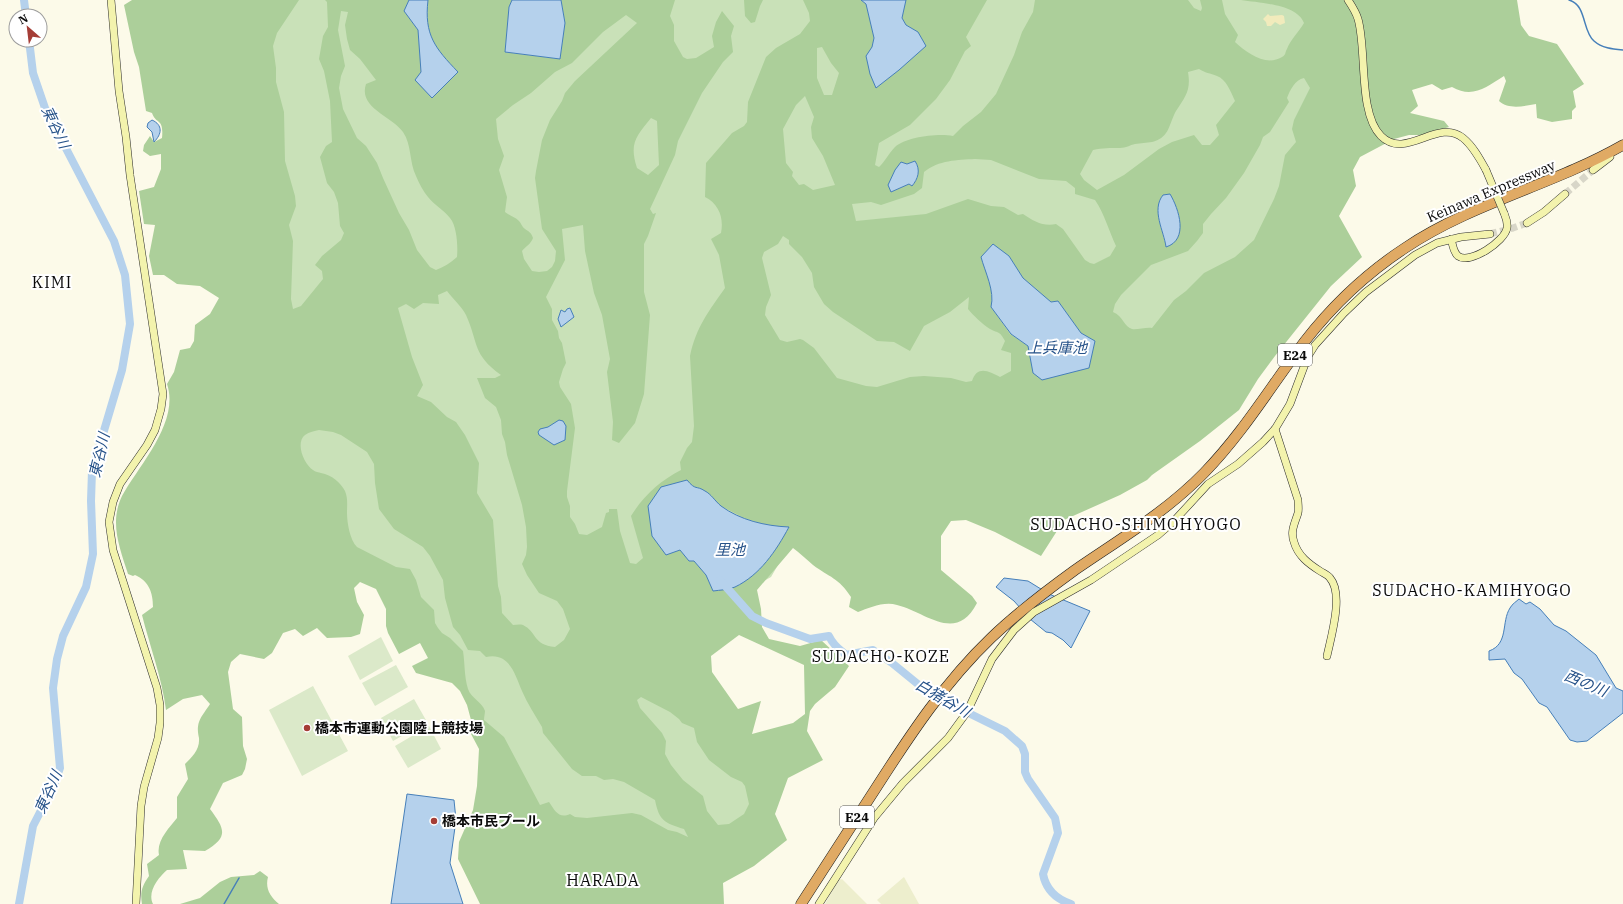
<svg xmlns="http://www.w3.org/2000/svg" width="1623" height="904" font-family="'IBM Plex Serif','Noto Sans JP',serif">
	<rect width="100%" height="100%" fill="#fcfae9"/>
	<g fill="#edeecd">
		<path d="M904,877L919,904H881L877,900Z"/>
		<path d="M842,879L867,904H825L838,880Z"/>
	</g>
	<path fill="#c9e1b8" d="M255,0H1309L1335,122L1220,303L840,459L771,577L702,616L700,671L768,806L701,855L532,829L470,696L411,632L263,431Z"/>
	<g fill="#accf9a" fill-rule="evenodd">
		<path d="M132,0H299L277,33L273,46L276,68V82L284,112L285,161L295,196L296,206L289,225L293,241L291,299L293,309L301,306L323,279L322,271L315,265L322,256L341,240L344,233L340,226L338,203L334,192L327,183L320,157L326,146L332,142L330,101L324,71L319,59L323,36L328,27L327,2L325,0H409L404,11L418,30L421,73L458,72C435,48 424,35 428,0H512L509,7L505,52L560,59L565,23L561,0H675L670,16L674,25V41L683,57L687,59L696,58L714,47L712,36L716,22L722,11L734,26L731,36L733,52L723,62L702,93L678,141L675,155L650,209L653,214L656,213L648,236L644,244V292L650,315L644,394L635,423L619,443L612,440L613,422L607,372L610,359L602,315L594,293L585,251L583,225L562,229L565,260L546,297L552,309V320L558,331L559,338L562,343L566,363L563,369L559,382L560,387L571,404L575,428L567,491V497L570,506V517L575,524L579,534L587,535L602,527L606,513L609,512V509H617L620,531L630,563L636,564L643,558L631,516C644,495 660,481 681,470L680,462L687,448L692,442L694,426L690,356C696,327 709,311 725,288L719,255L711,239L721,233C724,218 719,204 705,197L706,163L732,133L744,126L747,122L748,102L766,57L776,48L800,34L810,21L809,13L803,0H861L866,4L874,38L872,47L866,56L876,88L899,70L925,46L918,32L906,25L902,18L906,0H987L966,37L971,46L965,51L950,80L936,99L910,125L879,143L875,165L879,167C883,164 889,153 895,147C906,137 938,133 953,136L963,126L981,112L996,94L1014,55L1022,32L1033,12L1035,0H1188L1194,8L1201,11L1202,8L1200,0H1222L1225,14L1238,35L1235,42C1247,53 1266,67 1282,57C1286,55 1285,52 1287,49C1290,40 1299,32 1304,23C1297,4 1260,3 1241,0H1517L1521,25L1529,36L1557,44L1584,84L1573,91L1576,107L1572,111V119L1552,122L1537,118L1536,104C1524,106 1509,110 1499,101L1506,81L1504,76C1486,87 1473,99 1452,87L1442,90L1432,84L1412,90L1418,106L1410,113L1444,121L1449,127L1422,135H1409L1394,139L1360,157L1353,170L1356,186L1339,216L1362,257L1331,286L1275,356L1258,379L1239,410L1200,441L1152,475L1147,480L1120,495L1064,520L1041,556L995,532L966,520L951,521L941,536V570L972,596L977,603C956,644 926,612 897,605C884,601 869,608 858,612L849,607L851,597C839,578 829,577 813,565C806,559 800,553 793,548L757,590L761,609L762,627L769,639L800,646L821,640L849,666L835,687L815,704L810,711L807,731L823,760L788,778L775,814L787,840L754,866L723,883L724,904H480L458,859L459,842L473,810L477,786L479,749L470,732L471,720L467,705L460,691L452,683L416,673L412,666L428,658L420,643L399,654L388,633L386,626V609L376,589L360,582L354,588L357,602L364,615L360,634L351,637L327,638L317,628L303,636L295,629L283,633L272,653L264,659L240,654L231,662L228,672L233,709L242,717L243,746L247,759L245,769L242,775L223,783L210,809C225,829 229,837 205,851L183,850L187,869L167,870C158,878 147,892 153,904H142C140,892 142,886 149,876L147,864L159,855C156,841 169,828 177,818V797L188,779L185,764C192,757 200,750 199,738C198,733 197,728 199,722C201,716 207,709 210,704L202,695L183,699L166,710C162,678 150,647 142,615L153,607C153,593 149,581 135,575L133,576L128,574C120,548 109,523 122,496C139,465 180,422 167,384L174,372L180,350L190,348L194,341L195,325L210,314L219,298L200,286L177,284L164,275H153L149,256L155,225L144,224L139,191L154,187L161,169V154L150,156L143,151L144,145L150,136L154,142L162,138C164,117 156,125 152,113L146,111L139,67L134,52L124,5ZM341,11L348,12L345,25L347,39L350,50L360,59L376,80L366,84C358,108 392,116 403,132C412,145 409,162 416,176C419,183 423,191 428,197C434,205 444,210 450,218C457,226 458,247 457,257C450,263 444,267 436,270L430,267L417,250L409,230L399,213L383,178L377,163L366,146L357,138L343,109L339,88L341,76L345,66L338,30ZM626,15L637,23L575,81L565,93L562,101L550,120L542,140L536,171L535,178L542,229L556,251L555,261L552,267L547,271L539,272L532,271L524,259L522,251C526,246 531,244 533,238C531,232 529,232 525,229C522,227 521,223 519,221C515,217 510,216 505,212L507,197L499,170L504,156L498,139L496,119L513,105L531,93L555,72L572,63L603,32ZM822,47L831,63L839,73L832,95H824L817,78V48ZM1199,69C1205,73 1210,73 1217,76C1226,79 1231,92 1235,101L1216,125L1219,135L1210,145H1202L1194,135L1172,142L1159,149L1124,175L1097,190L1084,180L1080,174L1093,150C1103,148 1110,148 1120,148C1126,148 1130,145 1135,144C1147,142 1158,144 1166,133C1169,130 1172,118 1176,111C1186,96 1191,90 1188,72ZM1304,78L1310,88L1294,120L1292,129L1296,142L1285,155L1279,186L1274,199L1254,240L1235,257L1204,273L1186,291L1174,300L1152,328C1146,327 1137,330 1132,329C1124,327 1123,316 1113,312L1115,304L1121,295L1151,265L1188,251L1197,241L1203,233V224L1211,214L1226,198L1244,173L1260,145L1263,137L1270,132L1289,102L1287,98C1290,90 1295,80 1304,78ZM805,96L814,117L811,127L812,138L823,156L835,185L813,190L804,184L799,185L792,176L793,172L786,163L783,129L796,105ZM651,118L657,121L659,165L648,175L637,168C629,143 636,137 651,118ZM975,159L991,160L1039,179L1066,181L1075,188V194L1095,200C1104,213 1109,231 1116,246L1110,256L1094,264L1090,263L1085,260L1063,229L1056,224C1044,227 1033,221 1023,214L1018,215L1004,207L991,206L968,199L926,214L856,221L852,204L871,202L881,205L914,194L922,188L924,172C939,160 957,160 975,159ZM915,161C919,172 920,177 912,186L909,184L891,192L907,164ZM1163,195L1166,247C1164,231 1151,210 1163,195ZM783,236L789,240V244L802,257L812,273L814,287L824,304L833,312L877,341L894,342L910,351L924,326L950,312L969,297L968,309C974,316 982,324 990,329C999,334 999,330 1005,341L1001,350L1011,353V371L1000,377C989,371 977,365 972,381L966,382L951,378L924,376L910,377L877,387L866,386L837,378L814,348L803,340L800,339L787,342L780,340L765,315L766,307L771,295L762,258L764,252L778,244ZM1009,256L1023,278L1051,302L1058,301L1081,333L1095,341L1033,373L1028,346L1010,334L991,307L992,301L991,290ZM447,291C453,299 462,307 466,315C479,344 472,354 501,375L495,378H477L485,398L496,407L501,420L502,434L505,442L507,455L522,505L526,527L527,547L526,555L522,564L527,575L539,593L557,601L563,609L570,629L564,640L555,647C533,645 537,632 523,625C519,624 516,625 513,625L502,613L501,597L498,586L493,520L477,493L479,463L465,435L456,422L447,417L431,402L417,396L423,385L412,357L398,308L406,304L414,309L423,303L439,304L438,295ZM319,430L333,432L341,435L367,452L374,464L375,483L379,509L394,529L423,547L430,556L443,580L445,598L453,627L460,635L468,650L480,651L486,657C510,652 515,675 522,691C527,703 535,715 542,727L543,733L572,769L582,776H596L604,780L613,779L624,782L655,800C659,820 664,823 684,829L688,837L677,832L668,830L641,815L632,813L587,818L575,817L570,814C559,819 555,811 549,802L540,805L504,737L484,720C484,717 485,713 485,711C482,702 471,698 468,689C464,676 465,664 463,651L450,638L442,633L438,628L435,623L434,610L421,597L416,580L410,569L396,567L357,547C350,540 347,523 347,513C347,505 348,498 345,491C340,482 332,475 321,473C319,472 315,472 313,470C304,464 295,443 305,435C309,432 315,431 319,430ZM693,487L705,491L721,506L744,518L763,524L789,528L743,582L733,587L713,591L706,575L694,561H689L680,549ZM739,635L804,665L805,714L793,723L752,734L761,701L738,709L712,672L711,656ZM641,697L670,712L679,719L682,723L694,728L697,742L709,760L731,777L742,782L745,786L749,804L744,814L729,824L718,825L707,811L703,796L683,780L671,765L665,754L666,741L662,733L640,708L637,700Z"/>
		<path d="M744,0H763L760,6L755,22L751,23L745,16Z"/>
		<path d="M260,871L268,877C265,888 270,897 279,904H180L200,898L220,882L231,877L254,875Z"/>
	</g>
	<path fill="#f1ebbc" d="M1268,14L1270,16L1282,15L1284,16L1285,23L1280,25L1275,22L1271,26H1267L1266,22L1263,19Z"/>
	<g fill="#dbe9c9">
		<path d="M381,637L393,661L360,680L348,656Z"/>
		<path d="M396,665L408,687L375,706L362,683Z"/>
		<path d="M313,686L348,751L302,776L269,710Z"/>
		<path d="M414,699L427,722L393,741L381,718Z"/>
		<path d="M429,726L441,749L408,768L395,746Z"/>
	</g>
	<g fill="#b5d1ec" stroke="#467fb9">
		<path d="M409,0H428C424,35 435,48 458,72L432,98L415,80L421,72L418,30L404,11Z"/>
		<path d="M512,0H561L565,23L560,59L505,52L509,7Z"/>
		<path d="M861,0H906L902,18L906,25L918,32L926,46L899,70L876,88L870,74L866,56L872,47L874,38L866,4Z"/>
		<path d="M152,120C163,125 162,134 154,142L152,132L147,127L148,123Z"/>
		<path d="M915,161C921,170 918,179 912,186L909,184L891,192L888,185L895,170L901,162L907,164Z"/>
		<path d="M1170,194C1179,209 1189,240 1166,247C1164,231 1151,210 1163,195Z"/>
		<path d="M993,244L1009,256L1023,278L1051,302L1058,301L1081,333L1095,341L1089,368L1042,380L1033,373L1028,346L1011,334L991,307C995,291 985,272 981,257Z"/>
		<path d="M570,308L574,317L561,327L558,319L561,310L565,312L567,309Z"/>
		<path d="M559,420L563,421L566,426L565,440L554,445L539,435L538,432L540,429L548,427Z"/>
		<path d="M687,480C696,491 696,485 705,491C711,494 715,501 721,506C740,520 765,526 789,527C776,551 760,575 735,587C728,590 720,590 713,591L706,575L694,561H689L680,550L666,555L652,536L648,506L661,487Z"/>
		<path d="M1004,578L1028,581L1049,594L1090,611L1071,648L1063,640L1052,633L1046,632L1030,619L1014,601L996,587Z"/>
		<path d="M1519,599L1526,604L1530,602L1540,609L1554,625L1566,631L1596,655L1616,688L1623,691V713L1587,741L1577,742L1570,740L1547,707L1539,703L1522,679L1514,673L1505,659L1489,660V651C1509,644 1501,622 1510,608C1512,604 1517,601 1519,599Z"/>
		<path d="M407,794L454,800L456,820L450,863L463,904H391Z"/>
	</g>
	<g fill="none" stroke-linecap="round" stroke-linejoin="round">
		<g stroke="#467fb9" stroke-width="1.5">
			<path d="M1569,0C1587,5 1582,31 1594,41C1602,48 1612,49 1623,50"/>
			<path d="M224,904L239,878"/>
		</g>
		<g stroke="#b5d1ec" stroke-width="8">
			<path d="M24,0L26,16"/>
			<path d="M720,580L752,616L766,623L810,639L829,636C833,645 839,649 846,655L873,650L892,663L930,694L1005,731L1022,746L1025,754V772L1028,779L1055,818L1058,833L1043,874C1046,890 1056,899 1071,904"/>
			<path d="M19,904L33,826L54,785L60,768L53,688L57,659L63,636L86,587L93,554L91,501L92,471L122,370L130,324L125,275L114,241L45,108L33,73L29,40"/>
		</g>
		<g stroke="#d8d6c8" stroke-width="7" stroke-dasharray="7 3.5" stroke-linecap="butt">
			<path d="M1565,194L1593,170"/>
			<path d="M1490,234L1513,228L1527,223"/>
		</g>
		<defs>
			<g id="secondary">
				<path d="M111,0L119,91L126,137L130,175L163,394L161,409L155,430L147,445L120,484L113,502L109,522L113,550L157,688L160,705V723L158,738L144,787L141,806L136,904"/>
				<path d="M1348,0C1352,6 1356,12 1358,19C1367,50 1358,113 1381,136C1406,161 1438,117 1463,138C1473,146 1480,159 1486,170"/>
				<path d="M1593,170L1610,157"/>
				<path d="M1527,223L1544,212L1565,194"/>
				<path d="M1451,239C1453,245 1453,252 1458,256C1470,265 1505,241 1507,228C1508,222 1506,218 1504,213"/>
				<path d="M1275,429L1298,500C1298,504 1299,509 1298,513C1295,523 1290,531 1294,542C1298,556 1309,564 1320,571C1323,573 1328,575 1330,578C1344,594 1331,637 1327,656"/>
				<path d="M819,904L874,818L903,783L948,738L967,712L992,659L1014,630L1034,612L1091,580L1158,535L1174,521L1208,484L1238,464L1263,442L1275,429L1290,404L1308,356L1315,345L1344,313L1366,292L1415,255L1437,243L1461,237L1490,234"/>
			</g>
			<path id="highway" d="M801,904C826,866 851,827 876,788C910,735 945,682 991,638C1017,613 1046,591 1075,570C1120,539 1166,512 1204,473C1243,433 1271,386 1305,341C1333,305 1367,273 1405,248C1472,203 1553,185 1623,145"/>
		</defs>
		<use href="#secondary" stroke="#2c2c2c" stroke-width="8"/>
		<use href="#highway" stroke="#1b1b1b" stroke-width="11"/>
		<use href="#secondary" stroke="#f3f3ad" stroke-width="7"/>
		<use href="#highway" stroke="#e0aa64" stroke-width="10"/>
		<defs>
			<path id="secondary-bridge" d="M1486,170L1504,213"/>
		</defs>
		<use href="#secondary-bridge" stroke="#2c2c2c" stroke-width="8" stroke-linecap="butt"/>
		<use href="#secondary-bridge" stroke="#f3f3ad" stroke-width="7"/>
	</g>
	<g fill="#a53d36" stroke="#fff" stroke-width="1.5">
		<circle cx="307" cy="728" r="4"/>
		<circle cx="434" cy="821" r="4"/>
	</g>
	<g text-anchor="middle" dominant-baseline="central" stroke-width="4" stroke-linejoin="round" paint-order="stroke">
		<g fill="#fff" stroke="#545454" stroke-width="1">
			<rect x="1278" y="344" width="34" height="22" rx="3"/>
			<rect x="840" y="806" width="34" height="22" rx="3"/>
		</g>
		<g font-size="13" font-weight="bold" fill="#0a0a0a">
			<text x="1295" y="355">E24</text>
			<text x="857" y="817">E24</text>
		</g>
		<g font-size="14" fill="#0a0a0a" stroke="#fff">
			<text transform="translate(1491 191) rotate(-23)">Keinawa Expressway</text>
		</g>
		<g font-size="14" font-weight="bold" fill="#0a0a0a" stroke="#fff" text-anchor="start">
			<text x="315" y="728">橋本市運動公園陸上競技場</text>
			<text x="442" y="821">橋本市民プール</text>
		</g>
		<g font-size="15" font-style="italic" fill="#265289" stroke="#fff">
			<text transform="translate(56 127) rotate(64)">東谷川</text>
			<text x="1057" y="347">上兵庫池</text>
			<text transform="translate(99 455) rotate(-77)">東谷川</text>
			<text x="730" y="549">里池</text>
			<text transform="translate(1586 683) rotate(23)">西の川</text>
			<text transform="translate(943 698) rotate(30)">白猪谷川</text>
			<text transform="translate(48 792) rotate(-66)">東谷川</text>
		</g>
		<g font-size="16" letter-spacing="1" fill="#0a0a0a" stroke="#fff">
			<text x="52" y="282">KIMI</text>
			<text x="1136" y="524">SUDACHO-SHIMOHYOGO</text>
			<text x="1472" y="590">SUDACHO-KAMIHYOGO</text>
			<text x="881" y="656">SUDACHO-KOZE</text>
			<text x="603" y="880">HARADA</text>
		</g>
	</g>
	<g transform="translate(28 28) rotate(332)"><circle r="19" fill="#ffffff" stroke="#9d9d9d"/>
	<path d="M0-3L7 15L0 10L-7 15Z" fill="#a53d36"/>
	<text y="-6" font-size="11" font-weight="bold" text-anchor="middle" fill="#0a0a0a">N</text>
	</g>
</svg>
